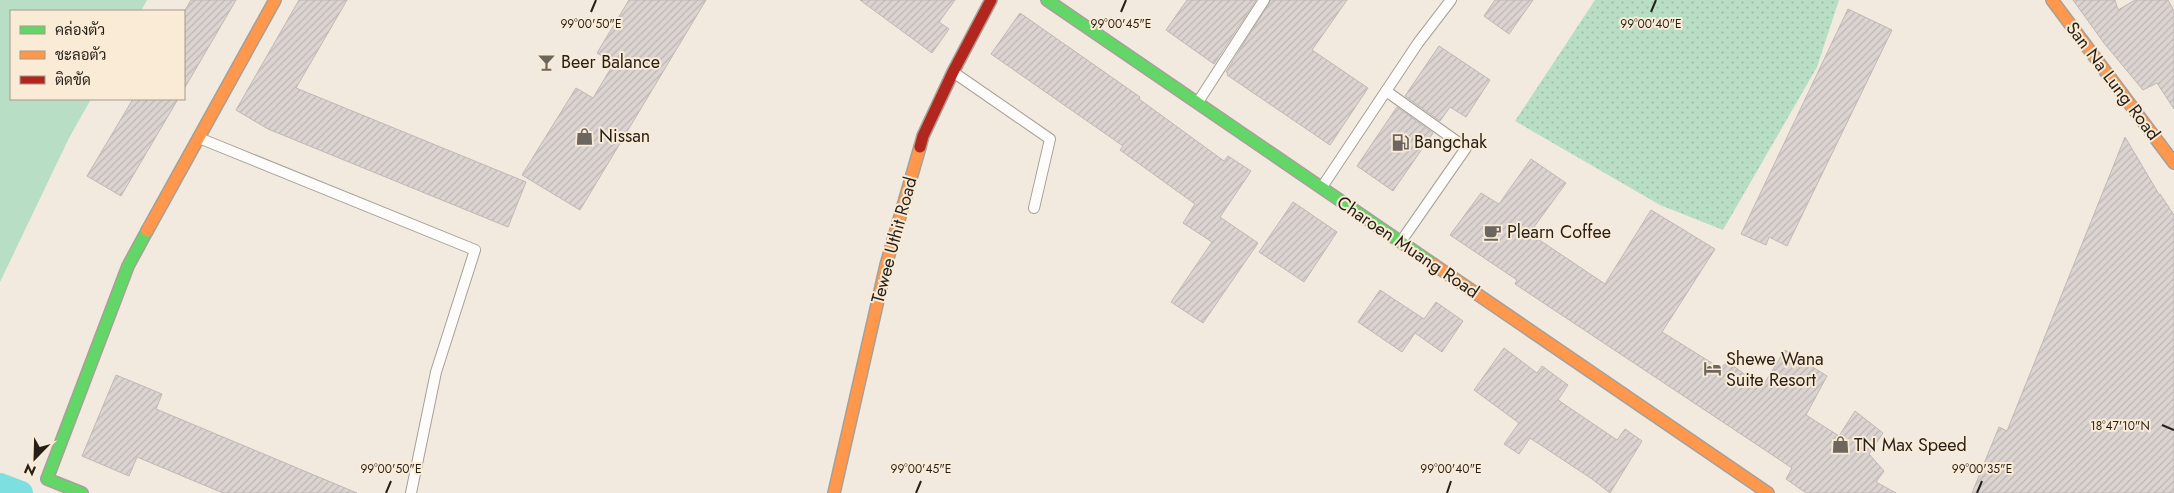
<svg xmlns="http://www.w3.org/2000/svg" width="2174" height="493" font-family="Jost,Sarabun,sans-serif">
	<defs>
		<pattern id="grass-dots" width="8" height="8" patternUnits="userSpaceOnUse" patternTransform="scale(1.25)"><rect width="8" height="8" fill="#b8dec5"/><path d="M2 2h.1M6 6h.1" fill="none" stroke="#9ebea8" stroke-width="1.8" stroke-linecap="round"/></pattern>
		<pattern id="building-hatch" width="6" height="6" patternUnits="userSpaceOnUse" patternTransform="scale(1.25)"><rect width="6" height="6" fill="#dcd4d1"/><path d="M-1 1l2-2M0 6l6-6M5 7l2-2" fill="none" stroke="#bdb6b3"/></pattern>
	</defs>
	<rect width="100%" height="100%" fill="#f2eadf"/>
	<path fill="url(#grass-dots)" d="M1595,0H1839L1817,67L1723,230L1660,205L1515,121Z"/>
	<path fill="#b8dec5" d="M0,0H147L141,11H11V99H91L69,138L0,282Z"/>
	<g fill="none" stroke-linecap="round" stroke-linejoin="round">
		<path stroke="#7edfe0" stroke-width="24" d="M0,485L21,493"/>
	</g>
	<g fill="url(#building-hatch)" stroke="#bfb8b6">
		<path d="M191,0H236L184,89V12Z"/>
		<path d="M299,0H347L296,88L526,182L508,227L268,129L236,110Z"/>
		<path d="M629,0H706L580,210L522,175L576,88L593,98L614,63L597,53Z"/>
		<path d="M860,0H955L939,22L949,29L932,53Z"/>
		<path d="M1187,0H1256L1214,64L1166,30Z"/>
		<path d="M1271,0H1347L1312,50L1368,88L1330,145L1227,75L1228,73L1226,72Z"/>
		<path d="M1495,0H1533L1509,34L1484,16Z"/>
		<path d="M2073,0H2115L2118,10L2135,0H2168L2174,11V109L2157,83L2143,90L2104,43Z"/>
		<path d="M1848,9L1892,30L1787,246L1769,237L1766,245L1741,234Z"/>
		<path d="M1020,13L1140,97L1139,99L1224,161L1228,156L1251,171L1220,217L1258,243L1203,323L1171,302L1212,242L1183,223L1195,204L1120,150L1123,146L991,54Z"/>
		<path d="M1439,46L1490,80L1466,117L1450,107L1440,121L1405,96Z"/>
		<path d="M133,99H178L121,196L87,176Z"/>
		<path d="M1397,107L1433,133L1393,191L1357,166Z"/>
		<path d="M2125,137L2160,196V194L2174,215V493H1972L1999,427L2007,431Z"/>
		<path d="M1531,159L1566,183L1534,227L1536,228L1532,235L1605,284L1651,210L1715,249L1662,332L1720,368L1728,362L1762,387L1785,350L1827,376L1806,415L1839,436L1855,411L1883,433L1869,454L1884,471L1876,482L1896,493H1806L1786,479L1792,468L1515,284L1517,280L1450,235L1481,193L1499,204Z"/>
		<path d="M1293,202L1337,232L1304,282L1259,252Z"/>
		<path d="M1380,290L1424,319L1436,302L1463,321L1442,352L1415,333L1402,352L1358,322Z"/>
		<path d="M1504,348L1537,373L1542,366L1568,385L1558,400L1617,440L1625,429L1642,441L1610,493L1592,479L1530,438L1519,454L1504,444L1519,423L1474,390Z"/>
		<path d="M116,375L162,394L156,409L357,493H223L137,457L129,476L82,456Z"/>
	</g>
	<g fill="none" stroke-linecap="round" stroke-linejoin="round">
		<defs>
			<g id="lane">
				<path d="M953,72L1050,139L1034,208"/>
				<path d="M1386,91L1418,43L1451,0"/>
				<path d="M1198,102L1264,0"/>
				<path d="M199,138L475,250L436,372L411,493"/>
				<path d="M1322,187L1386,91L1466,148L1402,240"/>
			</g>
			<g id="fast">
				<path d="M1047,0L1433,264"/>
				<path d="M82,493L47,479L128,266L147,231"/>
			</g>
			<g id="slow">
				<path d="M2052,0L2174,163"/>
				<path d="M147,231L275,0"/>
				<path d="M1433,264L1768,493"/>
				<path d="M834,493L886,265L920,147"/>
			</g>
			<path id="jam" d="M920,147L923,136L953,72L991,0"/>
		</defs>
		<use href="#lane" stroke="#a6a098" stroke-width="12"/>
		<use href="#fast" stroke="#a6a098" stroke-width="14"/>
		<use href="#slow" stroke="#a6a098" stroke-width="14"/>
		<use href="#jam" stroke="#a6a098" stroke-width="14"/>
		<use href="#lane" stroke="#fdfcfa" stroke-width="10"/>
		<use href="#fast" stroke="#63d668" stroke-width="11"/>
		<use href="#slow" stroke="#ff974d" stroke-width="11"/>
		<use href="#jam" stroke="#b3261e" stroke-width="11"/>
	</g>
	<path fill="none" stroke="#251f18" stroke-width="2" d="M591,12L596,0M1121,12L1126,0M1651,12L1656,0M2162,425L2174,430M386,493L391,481M916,493L921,481M1447,493L1451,481M1977,493L1982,481"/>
	<defs>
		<symbol id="bar-bare" viewBox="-9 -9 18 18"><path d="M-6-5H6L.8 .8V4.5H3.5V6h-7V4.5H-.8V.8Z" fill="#6d665e" stroke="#faebd7" stroke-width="2.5" paint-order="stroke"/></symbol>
		<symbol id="shop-bare" viewBox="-9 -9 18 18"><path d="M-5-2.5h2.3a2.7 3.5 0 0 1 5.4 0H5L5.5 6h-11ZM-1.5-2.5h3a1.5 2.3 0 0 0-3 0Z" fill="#6d665e" stroke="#faebd7" stroke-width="2.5" paint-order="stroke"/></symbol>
		<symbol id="fuel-bare" viewBox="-9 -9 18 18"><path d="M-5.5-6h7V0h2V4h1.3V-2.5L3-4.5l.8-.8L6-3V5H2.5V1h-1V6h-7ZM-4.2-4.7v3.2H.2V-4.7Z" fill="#6d665e" stroke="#faebd7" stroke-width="2.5" paint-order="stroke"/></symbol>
		<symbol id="cafe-bare" viewBox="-9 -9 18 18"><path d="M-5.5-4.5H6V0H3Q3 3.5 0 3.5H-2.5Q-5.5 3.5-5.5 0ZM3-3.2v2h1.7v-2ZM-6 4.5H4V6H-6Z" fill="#6d665e" stroke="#faebd7" stroke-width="2.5" paint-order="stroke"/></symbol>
		<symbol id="hotel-bare" viewBox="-9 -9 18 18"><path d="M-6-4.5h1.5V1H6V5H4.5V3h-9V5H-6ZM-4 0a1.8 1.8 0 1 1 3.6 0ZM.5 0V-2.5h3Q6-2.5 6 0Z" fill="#6d665e" stroke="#faebd7" stroke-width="2.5" paint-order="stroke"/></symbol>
	</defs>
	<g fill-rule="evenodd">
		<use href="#bar-bare" x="534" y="50" width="25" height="25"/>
		<use href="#shop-bare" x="572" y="124" width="25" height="25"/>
		<use href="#fuel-bare" x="1388" y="130" width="25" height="25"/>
		<use href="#cafe-bare" x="1480" y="220" width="25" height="25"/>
		<use href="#hotel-bare" x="1700" y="356" width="25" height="25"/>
		<use href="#shop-bare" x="1828" y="432" width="25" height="25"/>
	</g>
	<g text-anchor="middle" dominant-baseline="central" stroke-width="4" stroke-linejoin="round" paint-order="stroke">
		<g font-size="18" fill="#251f18" stroke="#faebd7" text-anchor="start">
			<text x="561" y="62">Beer Balance</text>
			<text x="599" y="136">Nissan</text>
			<text x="1414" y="142">Bangchak</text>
			<text x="1507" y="232">Plearn Coffee</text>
			<text x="1726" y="359">Shewe Wana<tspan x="1726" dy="21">Suite Resort</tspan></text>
			<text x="1854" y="445">TN Max Speed</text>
		</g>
		<g font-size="18" fill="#251f18" stroke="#faebd7">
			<text transform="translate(2113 81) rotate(53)">San Na Lung Road</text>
			<text transform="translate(894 240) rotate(-75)">Tewee Uthit Road</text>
			<text transform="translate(1408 247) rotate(34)">Charoen Muang Road</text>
		</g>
	</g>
	<g font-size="12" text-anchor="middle" fill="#251f18" stroke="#faebd7" stroke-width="4" stroke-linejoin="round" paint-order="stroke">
		<text x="1121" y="28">99°00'45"E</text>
		<text x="591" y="28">99°00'50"E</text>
		<text x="1651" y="28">99°00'40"E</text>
		<text x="2120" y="430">18°47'10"N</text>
		<text x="391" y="473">99°00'50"E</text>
		<text x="921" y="473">99°00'45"E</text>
		<text x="1451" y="473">99°00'40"E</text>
		<text x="1982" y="473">99°00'35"E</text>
	</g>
	<rect x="10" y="10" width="175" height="90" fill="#faebd7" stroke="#a5998b"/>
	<rect x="20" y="26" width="25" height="8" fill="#63d668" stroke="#a5998b"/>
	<text x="55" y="35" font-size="15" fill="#251f18">คล่องตัว</text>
	<rect x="20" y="51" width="25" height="8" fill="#ff974d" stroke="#a5998b"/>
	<text x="55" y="60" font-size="15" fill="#251f18">ชะลอตัว</text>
	<rect x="20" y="76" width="25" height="8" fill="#b3261e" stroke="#a5998b"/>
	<text x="55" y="85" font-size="15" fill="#251f18">ติดขัด</text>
	<g transform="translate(35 458) rotate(203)" stroke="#faebd7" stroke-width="4" paint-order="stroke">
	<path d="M0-4L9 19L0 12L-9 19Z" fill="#251f18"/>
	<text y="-8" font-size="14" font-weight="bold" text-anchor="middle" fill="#251f18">N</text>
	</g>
</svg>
